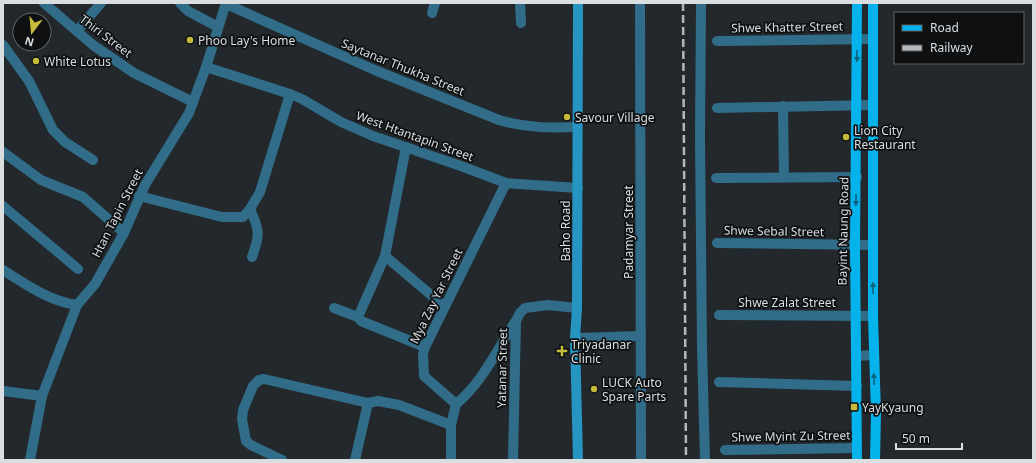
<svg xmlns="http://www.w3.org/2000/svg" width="1036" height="463" font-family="'Noto Sans',sans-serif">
	<rect width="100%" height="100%" fill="#22282b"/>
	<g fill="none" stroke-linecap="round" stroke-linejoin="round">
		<g stroke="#316d89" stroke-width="10">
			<path d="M44,3L93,45L134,73L193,102"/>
			<path d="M180,3L188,11L218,27"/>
			<path d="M520,3L521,23"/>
			<path d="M640,3L641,460"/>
			<path d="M701,3L700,137L702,348L705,460"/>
			<path d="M226,4L377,71L499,120C525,128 550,128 577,127"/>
			<path d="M432,13L435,3"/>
			<path d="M77,31L101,3"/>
			<path d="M717,41L873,39"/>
			<path d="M3,45L29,81L53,130L65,142L93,160"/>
			<path d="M206,67L290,94L302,99L341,122L373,136L461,166L506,183L578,188"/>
			<path d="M783,106L784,177"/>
			<path d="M717,108L873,105"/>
			<path d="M3,152L41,180L83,197L124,233"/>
			<path d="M716,178L857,177"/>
			<path d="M139,196L222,217H243L250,209L260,192L290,94"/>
			<path d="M3,206L78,269"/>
			<path d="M250,209C260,231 260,235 252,257"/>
			<path d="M717,243L873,245"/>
			<path d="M385,256L444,306"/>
			<path d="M3,270C27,285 49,301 77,305"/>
			<path d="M334,308L358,317L361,321L425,347"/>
			<path d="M719,315L873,316"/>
			<path d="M358,317L385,256L406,147"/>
			<path d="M575,338L641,336"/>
			<path d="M856,356L873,355"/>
			<path d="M719,382L857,386"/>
			<path d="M3,391L42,396"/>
			<path d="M456,404C481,384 498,349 515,322"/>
			<path d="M725,450L857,448"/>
			<path d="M30,460L42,396L77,305L95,284L124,233L145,185L189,113L206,67L226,3"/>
			<path d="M282,460L251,445L246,441L242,419L243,410L253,386L259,380L264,379L368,403L378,401L399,405L451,425"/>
			<path d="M355,460L368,403"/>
			<path d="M451,460V425L456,404L424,376L423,354L425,347L506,183"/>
			<path d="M513,460L516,321L520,313L525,308L548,305L577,308"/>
		</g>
		<path stroke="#2795c1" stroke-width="10" d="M578,460L575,338L577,308L578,3"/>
		<g stroke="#05b3ec" stroke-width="10">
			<path d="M857,3L855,245L857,460"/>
			<path d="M873,3V316L876,413L875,460"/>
		</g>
		<path stroke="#b3b7b9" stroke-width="2.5" stroke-dasharray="8 4" stroke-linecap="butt" d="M683,3L686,460"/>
	</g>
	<defs><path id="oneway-solid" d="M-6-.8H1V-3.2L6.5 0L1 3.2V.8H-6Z"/></defs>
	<g fill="#0a627f">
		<use href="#oneway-solid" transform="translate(857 56) rotate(89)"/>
		<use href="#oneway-solid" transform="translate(856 200) rotate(91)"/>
		<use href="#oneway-solid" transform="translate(873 288) rotate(-90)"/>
		<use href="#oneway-solid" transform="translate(874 379) rotate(-92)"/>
	</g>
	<g fill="#c7bb3b" stroke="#0e1012" stroke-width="1.5">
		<circle cx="190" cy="40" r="4"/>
		<circle cx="36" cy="61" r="4"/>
		<circle cx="567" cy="117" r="4"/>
		<circle cx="846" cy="137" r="4"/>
		<path d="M560 345h4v4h4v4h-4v4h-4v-4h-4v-4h4z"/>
		<circle cx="594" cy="389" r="4"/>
		<rect x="850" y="403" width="8" height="8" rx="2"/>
	</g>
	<g text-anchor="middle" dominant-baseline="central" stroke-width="3.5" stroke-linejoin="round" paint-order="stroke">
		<g font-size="12" fill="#dadee0" stroke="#0e1012">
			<text transform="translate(787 27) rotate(-1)">Shwe Khatter Street</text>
			<text transform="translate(106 36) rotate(37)">Thiri Street</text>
			<text transform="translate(403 67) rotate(22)">Saytanar Thukha Street</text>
			<text transform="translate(415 136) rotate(20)">West Htantapin Street</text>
			<text transform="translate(117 213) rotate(-63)">Htan Tapin Street</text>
			<text transform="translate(565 231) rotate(-90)">Baho Road</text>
			<text transform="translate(774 231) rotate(1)">Shwe Sebal Street</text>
			<text transform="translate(843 231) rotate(-89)">Bayint Naung Road</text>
			<text transform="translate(628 232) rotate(-90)">Padamyar Street</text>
			<text transform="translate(436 296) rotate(-64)">Mya Zay Yar Street</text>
			<text x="787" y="302">Shwe Zalat Street</text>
			<text transform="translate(502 368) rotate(-89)">Yatanar Street</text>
			<text transform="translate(791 436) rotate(-1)">Shwe Myint Zu Street</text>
		</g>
		<g font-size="12" fill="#dadee0" stroke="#0e1012" text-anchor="start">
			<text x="198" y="40">Phoo Lay's Home</text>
			<text x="44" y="61">White Lotus</text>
			<text x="575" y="117">Savour Village</text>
			<text x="854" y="130">Lion City<tspan x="854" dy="14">Restaurant</tspan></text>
			<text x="571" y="344">Triyadanar<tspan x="571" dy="14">Clinic</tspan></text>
			<text x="602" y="382">LUCK Auto<tspan x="602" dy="14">Spare Parts</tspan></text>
			<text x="862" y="407">YayKyaung</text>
		</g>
	</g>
	<rect width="1036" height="463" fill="none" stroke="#dadee0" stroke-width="8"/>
	<rect x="894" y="12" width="130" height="52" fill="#0e1012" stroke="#606264"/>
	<rect x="902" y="25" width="20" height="6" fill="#05b3ec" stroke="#606264"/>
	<text x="930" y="32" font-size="12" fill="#dadee0">Road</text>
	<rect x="902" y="45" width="20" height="6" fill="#b3b7b9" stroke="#606264"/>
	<text x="930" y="52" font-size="12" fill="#dadee0">Railway</text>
	<g transform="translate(32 32) rotate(196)"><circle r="19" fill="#0e1012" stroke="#606264"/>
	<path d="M0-3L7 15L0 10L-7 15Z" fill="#c7bb3b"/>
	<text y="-6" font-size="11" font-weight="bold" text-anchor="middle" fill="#dadee0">N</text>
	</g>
	<path d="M896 443v6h66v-6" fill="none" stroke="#dadee0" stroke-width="2"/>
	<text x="902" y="443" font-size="12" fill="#dadee0" stroke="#0e1012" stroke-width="3" paint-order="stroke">50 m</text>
</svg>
